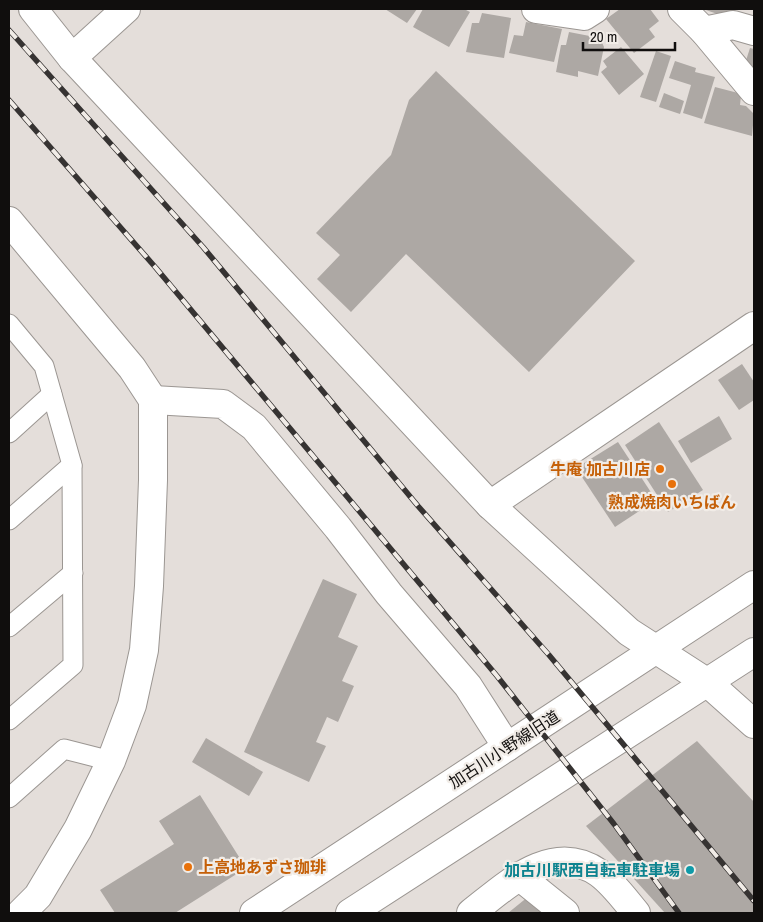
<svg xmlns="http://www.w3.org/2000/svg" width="763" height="922" font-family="'Archivo Narrow','Noto Sans JP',sans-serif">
	<rect width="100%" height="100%" fill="#e4deda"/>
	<g fill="#ada8a4">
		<path d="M385,9H417L407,23Z"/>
		<path d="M423,9H464L470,12L449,47L413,27Z"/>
		<path d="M620,9H650L659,21L649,29L655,37L634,53L606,19Z"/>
		<path d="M703,9H736L732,19Z"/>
		<path d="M482,13L511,18L504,58L466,52L472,23H479Z"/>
		<path d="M526,22L562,29L554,62L509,53L514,35L523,36Z"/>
		<path d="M569,32L600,38L604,47L598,76L578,71V77L556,72L561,45H566Z"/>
		<path d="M621,47L644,74L619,95L601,72L607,67L603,61Z"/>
		<path d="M750,48L754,49V78L742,73Z"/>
		<path d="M656,51L671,56L656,102L640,97Z"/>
		<path d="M675,61L696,68L695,72L715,77L702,119L683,113L691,85L669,78Z"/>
		<path d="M436,71L635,261L529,372L406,254L351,312L317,279L340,255L316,233L391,155L409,100Z"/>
		<path d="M715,87L738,93L741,96L740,105L746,106L754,114L752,136L704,123Z"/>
		<path d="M664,93L684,101L680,114L659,107Z"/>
		<path d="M742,364L754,382V400L739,410L718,380Z"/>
		<path d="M719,416L732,439L691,463L678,441Z"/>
		<path d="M659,422L703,490L668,512L625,445Z"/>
		<path d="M618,442L656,500L615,527L576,468Z"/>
		<path d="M323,579L357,594L338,637L358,646L342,681L354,686L338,722L327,717L316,742L326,746L309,782L244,752Z"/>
		<path d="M206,738L263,772L249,796L192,762Z"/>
		<path d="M697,741L754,802V913H665L586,826Z"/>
		<path d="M200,795L246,868L175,913H115L100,890L174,844L159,821Z"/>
		<path d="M529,896L543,913H508Z"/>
	</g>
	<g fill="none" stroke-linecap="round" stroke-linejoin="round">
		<defs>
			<g id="lane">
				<path d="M9,324L44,366L72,465L9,520"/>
				<path d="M9,433L52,394"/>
				<path d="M9,627L73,573"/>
				<path d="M9,720L73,665L72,465"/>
				<path d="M9,798L64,749L111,761"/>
			</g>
			<g id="street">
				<path d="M536,9L584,16L595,9"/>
				<path d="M682,9L704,31L754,91"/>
				<path d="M704,31L733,25L754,31"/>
				<path d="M72,58L126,9"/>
				<path d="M153,400L223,404L254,427L338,528L389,594L468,686L507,747"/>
				<path d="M490,505L754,326"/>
				<path d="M519,876L565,913"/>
				<path d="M471,913C506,886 552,840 599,873C614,884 625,900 636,913"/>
			</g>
			<g id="secondary">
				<path d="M33,9L72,58L490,505L629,632L708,683L754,724"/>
				<path d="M9,221L132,368L153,400V480L149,586L144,650L132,705L111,761L78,829L38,896L21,913"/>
				<path d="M254,913L754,585"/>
				<path d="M350,913L754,652"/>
			</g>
		</defs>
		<use href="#lane" stroke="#9b9692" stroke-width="21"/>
		<use href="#street" stroke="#9b9692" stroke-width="30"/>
		<use href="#secondary" stroke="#9b9692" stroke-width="30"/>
		<use href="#lane" stroke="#fff" stroke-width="19"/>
		<use href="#street" stroke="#fff" stroke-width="28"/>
		<use href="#secondary" stroke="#fff" stroke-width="28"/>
		<defs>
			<g id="rail">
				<path d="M9,30L203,247L418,506L549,655L754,901"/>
				<path d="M9,100L156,268L497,676L614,824L679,913"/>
			</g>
		</defs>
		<use href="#rail" stroke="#363332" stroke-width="5.5"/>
		<use href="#rail" stroke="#f1ece7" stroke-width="4" stroke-dasharray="11" stroke-linecap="butt"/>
	</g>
	<g fill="#e8710a" stroke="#f1ece7" stroke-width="2">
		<circle cx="660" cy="469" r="5"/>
		<circle cx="672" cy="484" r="5"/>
		<circle cx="188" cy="867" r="5"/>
	</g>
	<circle fill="#0f9aa8" stroke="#f1ece7" stroke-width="2" cx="690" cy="870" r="5"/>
	<g text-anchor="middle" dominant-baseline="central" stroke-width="4.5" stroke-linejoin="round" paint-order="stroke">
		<g font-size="16" font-weight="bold" fill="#c56008" stroke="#f1ece7" text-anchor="end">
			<text x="650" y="469">牛庵 加古川店</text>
			<text x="672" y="502" text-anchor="middle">熟成焼肉いちばん</text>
			<text x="198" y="867" text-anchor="start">上高地あずさ珈琲</text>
		</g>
		<g font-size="16" fill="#100e0d" stroke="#f1ece7">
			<text transform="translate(504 749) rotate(-33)">加古川小野線旧道</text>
		</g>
		<g font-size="16" font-weight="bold" fill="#0d838f" stroke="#f1ece7" text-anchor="end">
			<text x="680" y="870">加古川駅西自転車駐車場</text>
		</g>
	</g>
	<rect width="763" height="922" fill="none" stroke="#100e0d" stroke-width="20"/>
	<path d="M583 42v8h92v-8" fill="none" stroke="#100e0d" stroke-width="2.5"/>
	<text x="590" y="42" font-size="15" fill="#100e0d" stroke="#f1ece7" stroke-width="4" paint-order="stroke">20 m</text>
</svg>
